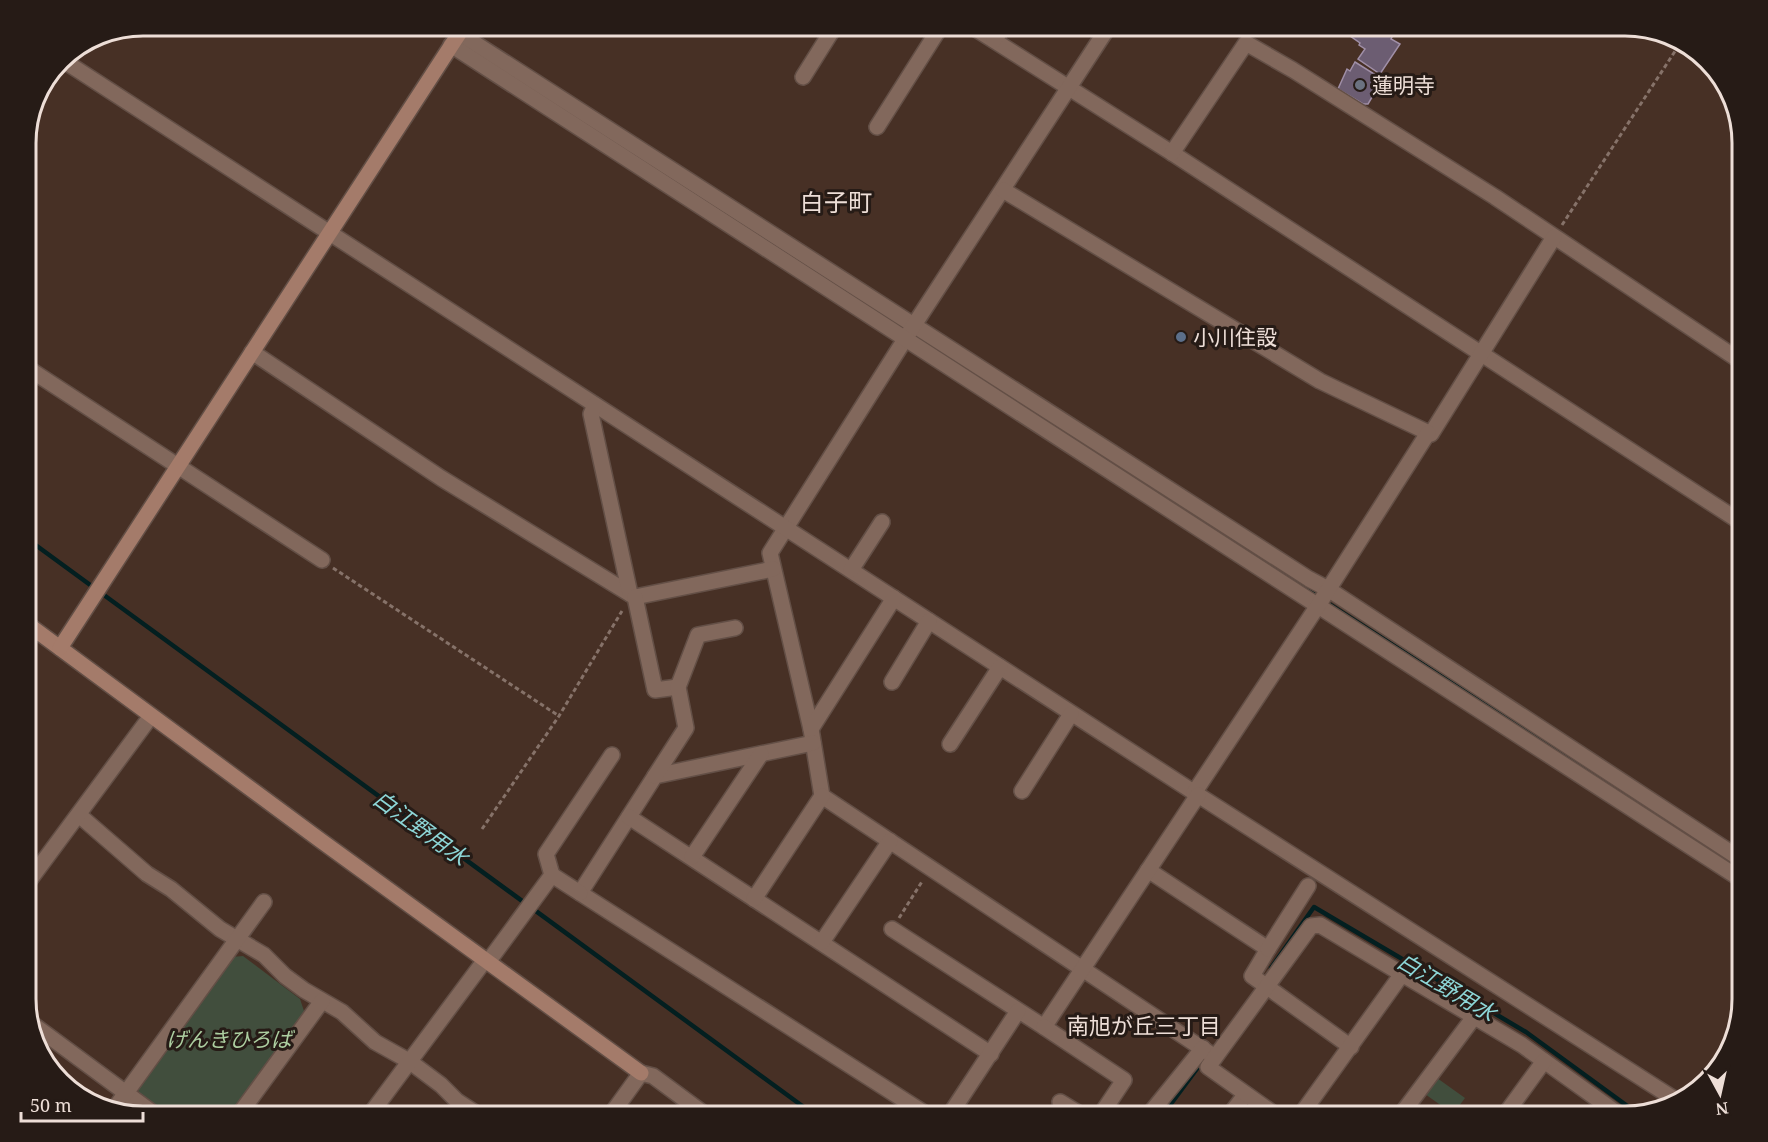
<svg xmlns="http://www.w3.org/2000/svg" width="1768" height="1142" font-family="'Noto Serif','Noto Sans JP',serif">
	<rect width="100%" height="100%" fill="#473025"/>
	<g fill="#414e3d">
		<path d="M243,956L300,999L305,1014L230,1116H170L139,1094L138,1086L231,957Z"/>
		<path d="M1437,1078L1465,1098L1453,1114L1425,1094Z"/>
	</g>
	<g fill="none" stroke-linecap="round" stroke-linejoin="round">
		<g stroke="#031f20" stroke-width="4.5">
			<path d="M433,26L452,38"/>
			<path d="M1104,459L1742,870"/>
			<path d="M26,538L816,1116"/>
			<path d="M1271,968L1314,907L1526,1032L1637,1113"/>
			<path d="M1162,1116L1202,1062"/>
		</g>
	</g>
	<g fill="#6c5d72" stroke="#a08fa7" stroke-width="1.5">
		<path d="M1346,26H1370L1378,30L1380,26L1393,35L1391,39L1400,44L1380,74L1358,59L1365,49L1359,45L1360,43L1343,31Z"/>
		<path d="M1355,62L1379,77L1378,80L1381,82L1368,104H1363L1338,89L1347,69L1350,71Z"/>
	</g>
	<g fill="none" stroke-linecap="round" stroke-linejoin="round">
		<defs>
			<g id="street">
				<path d="M448,26L1309,579L1328,589L1742,860"/>
				<path d="M971,26L1172,153L1742,523"/>
				<path d="M1109,26L914,325L770,553L811,729L822,796L1215,1057"/>
				<path d="M994,40L1004,26"/>
				<path d="M451,45L1742,880"/>
				<path d="M61,59L1198,795L1679,1102"/>
				<path d="M803,77L835,26"/>
				<path d="M877,127L941,26"/>
				<path d="M1172,153L1246,43L1293,70L1495,197L1742,362"/>
				<path d="M1003,190L1320,381L1431,434L1554,237"/>
				<path d="M252,352L441,478L635,597L773,569"/>
				<path d="M26,367L322,560"/>
				<path d="M595,405L591,414L630,594"/>
				<path d="M851,570L882,522"/>
				<path d="M635,597L655,690L678,687"/>
				<path d="M892,682L929,621"/>
				<path d="M811,729L894,598"/>
				<path d="M813,743L655,776L580,893L929,1116"/>
				<path d="M950,744L1000,667"/>
				<path d="M655,776L686,728L678,687L698,635L735,628"/>
				<path d="M1022,791L1071,714"/>
				<path d="M1194,793L1319,604L1428,433"/>
				<path d="M79,815L147,874L171,889L220,929L264,955L285,976L304,990L342,1012L375,1042L409,1061L441,1085L457,1101L480,1116"/>
				<path d="M629,817L991,1054"/>
				<path d="M692,857L761,754"/>
				<path d="M1148,870L1268,949L1252,976L1351,1047"/>
				<path d="M552,875L546,854L612,755"/>
				<path d="M26,885L151,716"/>
				<path d="M754,899L822,796"/>
				<path d="M892,929L1044,1027L1198,795"/>
				<path d="M822,942L890,841"/>
				<path d="M1268,949L1308,886"/>
				<path d="M488,962L552,875L580,893"/>
				<path d="M31,1023L157,1116"/>
				<path d="M1044,1027L1124,1080L1100,1116"/>
				<path d="M1060,1102L1083,1116"/>
				<path d="M115,1108L264,902"/>
				<path d="M238,1116L322,1001"/>
				<path d="M369,1116L485,960"/>
				<path d="M610,1116L641,1073L653,1076L707,1116"/>
				<path d="M949,1116L1018,1011"/>
				<path d="M1148,1116L1203,1048"/>
				<path d="M1229,1116L1245,1095"/>
				<path d="M1277,1116L1208,1067L1311,926L1320,925L1402,974"/>
				<path d="M1300,1116L1402,974L1522,1045L1621,1116"/>
				<path d="M1400,1116L1474,1017"/>
				<path d="M1504,1116L1544,1061"/>
			</g>
			<g id="secondary">
				<path d="M26,623L320,840L641,1073"/>
				<path d="M60,648L464,26"/>
			</g>
		</defs>
		<use href="#street" stroke="#634f46" stroke-width="18"/>
		<use href="#secondary" stroke="#634f46" stroke-width="18"/>
		<g stroke="#867269" stroke-width="3" stroke-dasharray="4.5 3" stroke-linecap="butt">
			<path d="M1564,26L1606,33L1660,36"/>
			<path d="M1562,225L1681,42"/>
			<path d="M333,568L559,716"/>
			<path d="M482,829L559,716L622,611"/>
			<path d="M899,918L923,880"/>
		</g>
		<use href="#street" stroke="#82685c" stroke-width="15"/>
		<use href="#secondary" stroke="#a47b6a" stroke-width="15"/>
	</g>
	<circle fill="#6b7280" stroke="#261b16" stroke-width="2" cx="1360" cy="85" r="6"/>
	<circle fill="#5c6f8a" stroke="#261b16" stroke-width="2" cx="1181" cy="337" r="6"/>
	<g text-anchor="middle" dominant-baseline="central" stroke-width="6" stroke-linejoin="round" paint-order="stroke">
		<g font-size="21" fill="#edded7" stroke="#261b16" text-anchor="start">
			<text x="1372" y="85">蓮明寺</text>
			<text x="1193" y="337">小川住設</text>
		</g>
		<g font-size="21" font-style="italic" fill="#adcfa1" stroke="#261b16">
			<text x="229" y="1039">げんきひろば</text>
		</g>
		<g font-size="22" font-style="italic" fill="#8dd6d7" stroke="#261b16">
			<text transform="translate(421 827) rotate(36)">白江野用水</text>
			<text transform="translate(1447 986) rotate(31)">白江野用水</text>
		</g>
		<g font-size="22" fill="#edded7" stroke="#261b16">
			<text x="1144" y="1025">南旭が丘三丁目</text>
		</g>
		<g font-size="24" fill="#edded7" stroke="#261b16">
			<text x="836" y="201">白子町</text>
		</g>
	</g>
	<path d="M0 0H1768V1142H0ZM143 36H1625A107 107 0 0 1 1732 143V999A107 107 0 0 1 1625 1106H143A107 107 0 0 1 36 999V143A107 107 0 0 1 143 36Z" fill="#261b16" fill-rule="evenodd"/>
	<path fill="none" stroke="#edded7" stroke-width="3" d="M143 36H1625A107 107 0 0 1 1732 143V999A107 107 0 0 1 1625 1106H143A107 107 0 0 1 36 999V143A107 107 0 0 1 143 36Z"/>
	<g transform="translate(1720 1094) rotate(172)" stroke="#261b16" stroke-width="4.5" paint-order="stroke">
	<path d="M0-4.5L10 22L0 15L-10 22Z" fill="#edded7"/>
	<text y="-9" font-size="16" font-weight="bold" text-anchor="middle" fill="#edded7">N</text>
	</g>
	<path d="M21 1112v9h122v-9" fill="none" stroke="#edded7" stroke-width="3"/>
	<text x="30" y="1112" font-size="18" fill="#edded7" stroke="#261b16" stroke-width="4.5" paint-order="stroke">50 m</text>
</svg>
